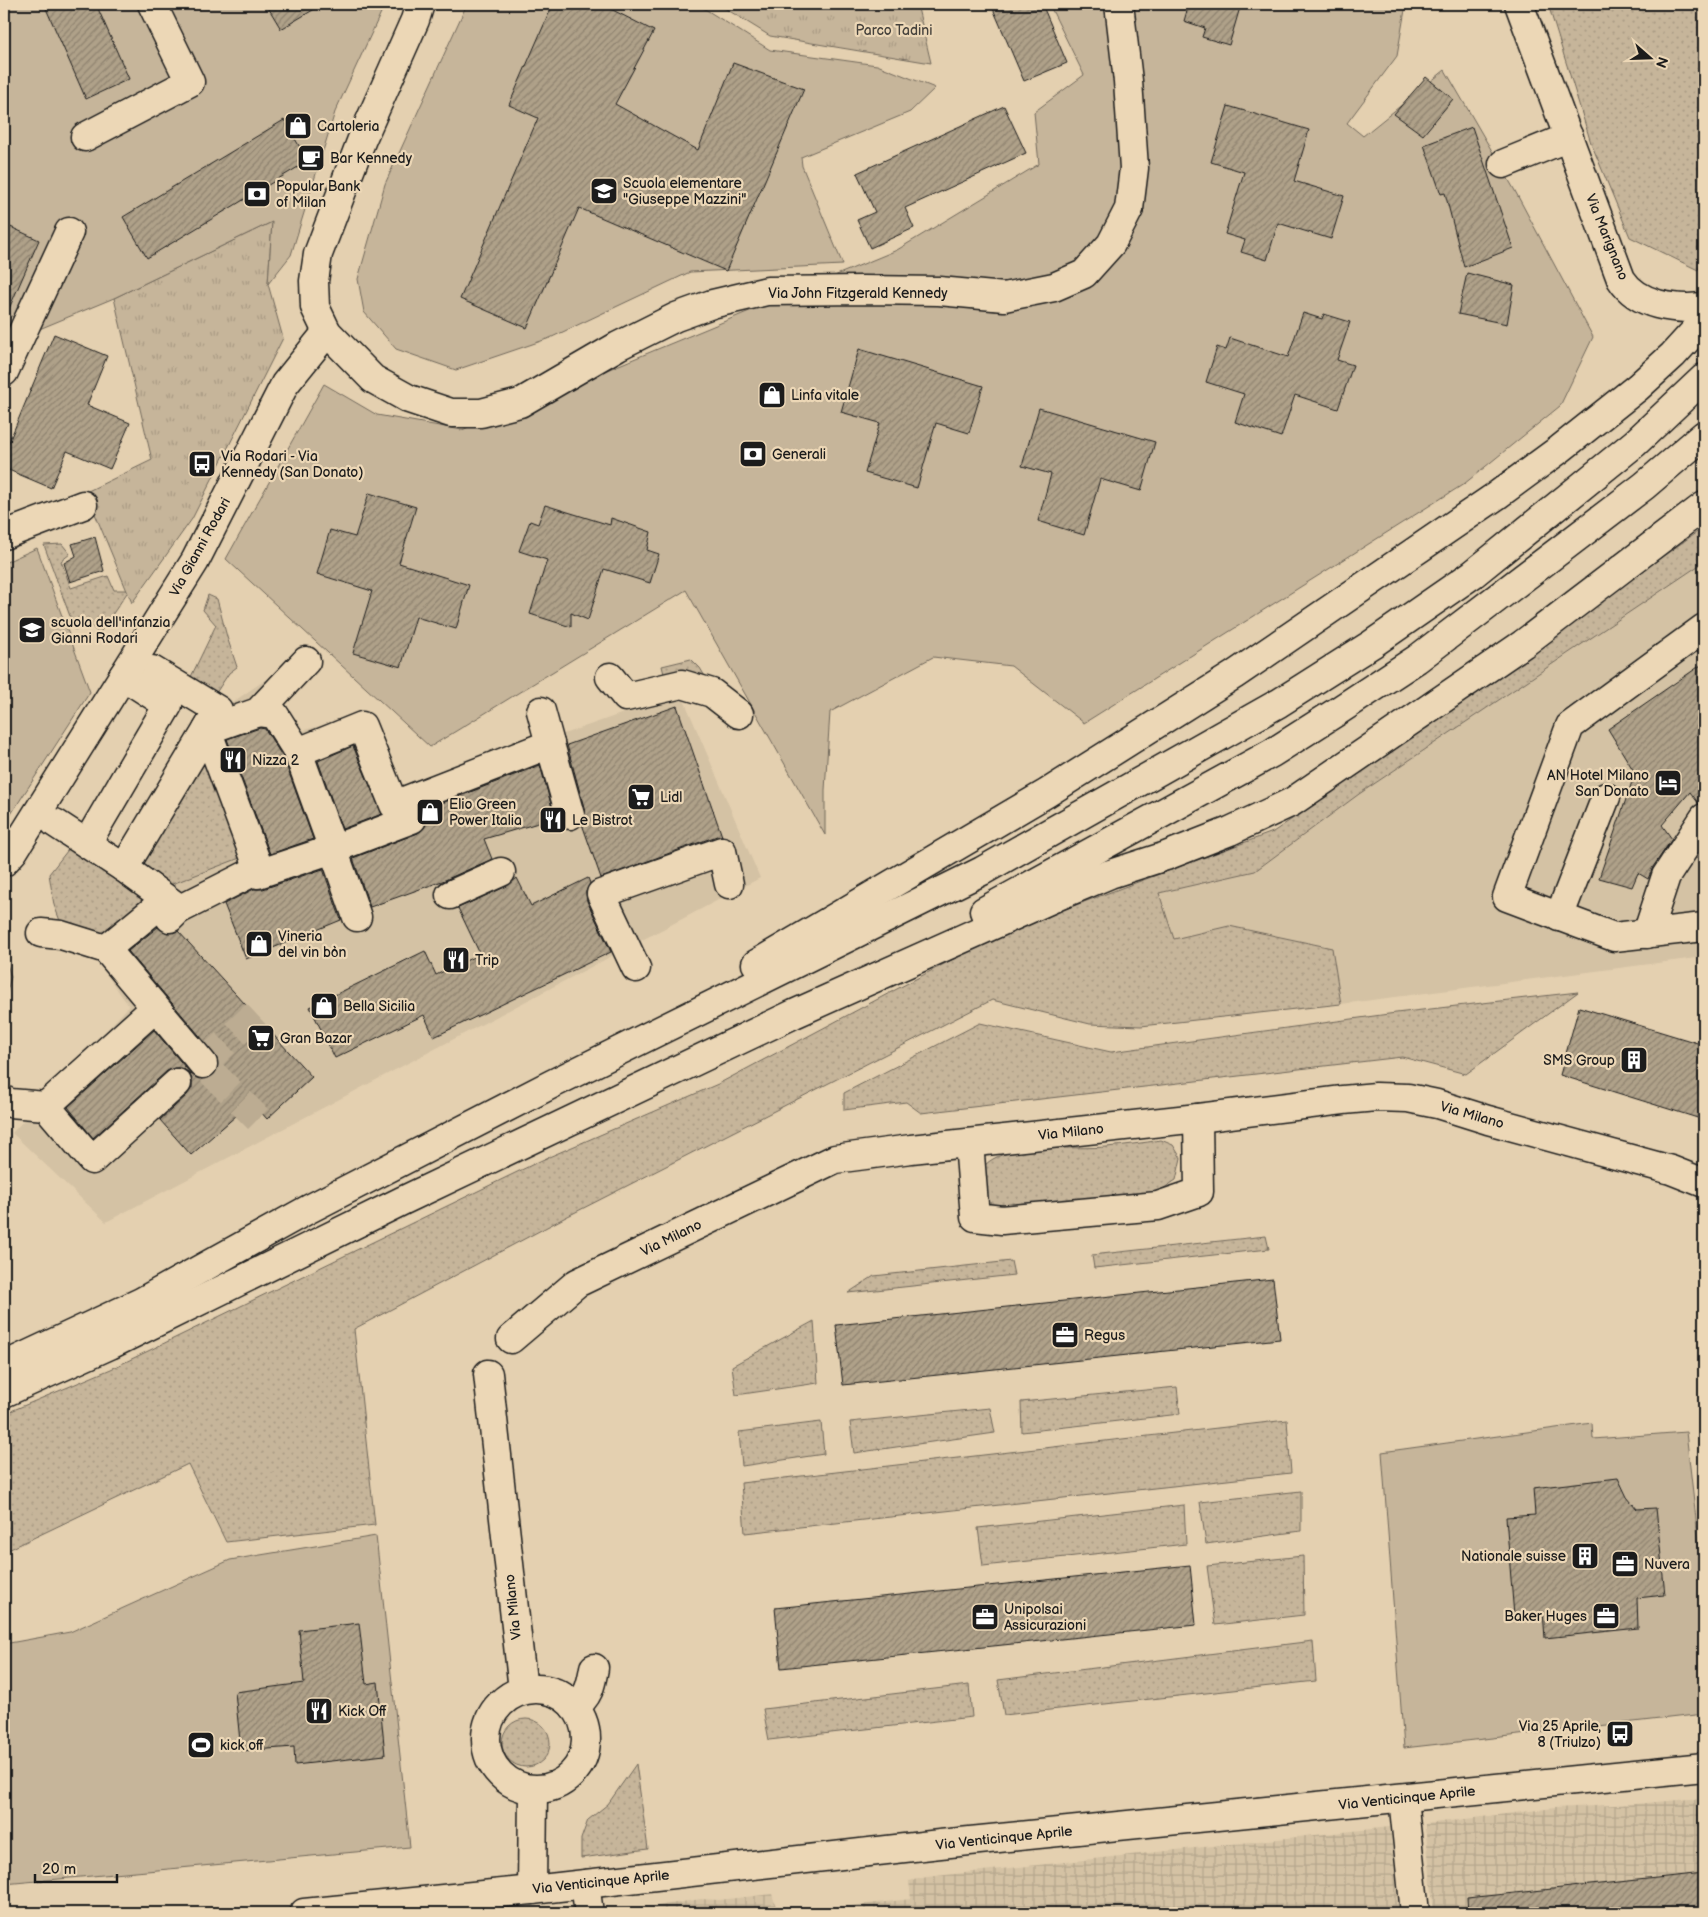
<svg xmlns="http://www.w3.org/2000/svg" width="1708" height="1917" font-family="'Balsamiq Sans',sans-serif">
	<defs>
		<pattern id="industrial-grid" width="8" height="8" patternUnits="userSpaceOnUse" patternTransform="scale(1.25)"><rect width="8" height="8" fill="#d4c2a4"/><path d="M0 4h8M4 0v8" fill="none" stroke="#b5a68d"/></pattern>
		<pattern id="grass-dots" width="8" height="8" patternUnits="userSpaceOnUse" patternTransform="scale(1.25)"><rect width="8" height="8" fill="#c6b59a"/><path d="M2 2h.1M6 6h.1" fill="none" stroke="#aa9b84" stroke-width="1.8" stroke-linecap="round"/></pattern>
		<pattern id="park-tufts" width="24" height="20" patternUnits="userSpaceOnUse" patternTransform="scale(1.25)"><rect width="24" height="20" fill="#c6b59a"/><path d="M3 7l-1-3M5 7V3M7 7l1-3M15 17l-1-3M17 17v-4M19 17l1-3" fill="none" stroke="#aa9b84"/></pattern>
		<pattern id="building-hatch" width="6" height="6" patternUnits="userSpaceOnUse" patternTransform="scale(1.25)"><rect width="6" height="6" fill="#afa189"/><path d="M-1 1l2-2M0 6l6-6M5 7l2-2" fill="none" stroke="#8e826f"/></pattern>
	</defs>
	<rect width="100%" height="100%" fill="#e4d0b0"/>
	<filter id="ink" filterUnits="userSpaceOnUse"><feTurbulence type="fractalNoise" baseFrequency=".02" numOctaves="2"/><feDisplacementMap in="SourceGraphic" scale="10" xChannelSelector="R" yChannelSelector="G"/><feConvolveMatrix kernelMatrix="1 2 1 2 8 2 1 2 1" color-interpolation-filters="sRGB"/></filter>
	<g filter="url(#ink)">
		<g fill="#d4c2a4">
			<path d="M1704,562V957L1341,1004L1332,948L1229,926L1174,939L1159,893L1255,871L1359,794Z"/>
			<path d="M265,680L300,731L350,718L398,792L681,693L760,878L106,1222L12,1133L129,1006L81,939L220,711Z"/>
		</g>
		<g fill="url(#industrial-grid)">
			<path d="M1689,1799L1704,1800V1913H1434L1425,1824L1554,1808L1635,1804Z"/>
			<path d="M1390,1827L1399,1913H791L911,1899L909,1881L927,1877Z"/>
			<path d="M772,1894L778,1913H613L701,1899L719,1900Z"/>
		</g>
		<g fill="url(#grass-dots)" stroke="#71685b">
			<path d="M1548,4H1704V255L1698,270L1630,237L1591,143Z"/>
			<path d="M1704,527V562L1359,794L1255,871L1159,893L1174,939L1229,926L1332,948L1341,1004L1141,1026L1090,1024L992,1000L564,1218L354,1329L375,1525L226,1542L188,1464L4,1552V1414L111,1369L542,1160L718,1084L1008,930L1273,832L1374,763Z"/>
			<path d="M62,544L70,554L61,561L71,588L108,576L114,590H129L99,634L88,622L75,630L44,545Z"/>
			<path d="M208,595L217,599L227,637L237,667L229,673L212,699L188,683L216,625L203,610Z"/>
			<path d="M691,659L700,668L709,683L665,678L662,666Z"/>
			<path d="M204,748L245,856L167,886L136,865Z"/>
			<path d="M71,846L153,898L110,940L62,926L54,905L49,874Z"/>
			<path d="M1578,992L1466,1074L1402,1057L921,1113L906,1102L844,1110V1093L980,1023L1111,1052L1396,1013Z"/>
			<path d="M1161,1140L1173,1145L1181,1158L1176,1180L1158,1192L1012,1208H994C983,1192 970,1172 993,1159C1015,1145 1079,1149 1107,1147C1125,1145 1143,1143 1161,1140Z"/>
			<path d="M1266,1236L1269,1249L1094,1268L1092,1255Z"/>
			<path d="M1011,1261L1014,1275L848,1293L874,1276Z"/>
			<path d="M814,1321L818,1383L736,1395L732,1366Z"/>
			<path d="M1177,1387L1180,1414L1022,1432L1021,1402Z"/>
			<path d="M990,1408L995,1433L854,1453L850,1422Z"/>
			<path d="M1287,1420L1291,1473L745,1533L741,1483Z"/>
			<path d="M821,1422L824,1454L742,1466L739,1432Z"/>
			<path d="M1301,1491V1531L1206,1544L1200,1502Z"/>
			<path d="M1184,1505L1186,1544L983,1566L978,1528Z"/>
			<path d="M1303,1556L1304,1615L1215,1625L1207,1566Z"/>
			<path d="M1313,1641L1316,1681L1004,1715L998,1680Z"/>
			<path d="M969,1685L972,1717L769,1740L763,1709Z"/>
			<circle cx="526" cy="1743" r="24"/>
			<path d="M636,1764L648,1849L581,1858V1839L588,1820L608,1804Z"/>
		</g>
		<g fill="url(#park-tufts)" stroke="#71685b">
			<path d="M718,4H917L931,63L770,36Z"/>
			<path d="M272,222L268,284L283,338L192,519L132,603L86,492L152,460L114,298Z"/>
		</g>
		<g fill="#c6b59a" stroke="#71685b">
			<path d="M4,4H385L335,112L291,255L268,284L272,222L114,298L37,330L4,312Z"/>
			<path d="M467,4H697L770,50L877,65L935,88L910,112L801,157L802,166L843,265L690,272L550,338L456,370L396,349L364,312L358,279L385,184Z"/>
			<path d="M1049,4H1406L1397,56L1347,123L1363,136L1445,70L1514,189L1593,337L1560,406L1464,484L1084,723L1011,666L933,657L830,712L825,790V835L686,590L430,747L226,559L324,384L377,415L462,430L897,250L1039,164L1034,112L1084,75Z"/>
			<path d="M37,548L90,692L4,825V563Z"/>
			<path d="M4,954L11,977L4,1002Z"/>
			<path d="M1592,1423L1593,1439L1686,1432L1704,1589V1714L1404,1748L1382,1452Z"/>
			<path d="M376,1536L410,1847L4,1884V1644L70,1632L230,1560Z"/>
		</g>
		<g fill="url(#building-hatch)" stroke="#1c1c1c">
			<path d="M44,4H96L129,79L86,99Z"/>
			<path d="M266,4H323L281,29Z"/>
			<path d="M553,4H601L654,31L615,104L698,150L733,63L804,89L726,271L579,208L527,328L460,299L538,118L509,105Z"/>
			<path d="M991,4H1042L1067,63L1024,81Z"/>
			<path d="M1189,4H1241L1229,45L1202,37L1205,28L1184,21Z"/>
			<path d="M1426,77L1453,99L1423,135L1394,114Z"/>
			<path d="M1004,106L1026,153L905,208L914,228L870,248L857,220L875,212L857,173Z"/>
			<path d="M1228,106L1309,130L1294,181L1344,196L1331,239L1278,223L1267,260L1241,252L1245,240L1225,234L1244,172L1211,162Z"/>
			<path d="M284,120L308,161L147,258L123,217Z"/>
			<path d="M1472,127L1513,248L1464,267L1445,193L1441,194L1424,145Z"/>
			<path d="M4,224L39,240L4,320Z"/>
			<path d="M1467,273L1514,285L1507,324L1458,314Z"/>
			<path d="M1303,313L1322,319L1324,314L1350,322L1337,360L1353,365L1338,409L1295,395L1281,437L1235,422L1244,394L1206,382L1217,347L1226,350L1230,338L1288,357Z"/>
			<path d="M54,334L107,356L87,405L130,423L110,469L67,451L51,488L4,468V454Z"/>
			<path d="M859,349L983,386L969,433L936,423L917,488L865,473L880,423L841,412Z"/>
			<path d="M1039,408L1155,442L1141,491L1100,479L1084,535L1038,521L1051,474L1022,466Z"/>
			<path d="M369,493L416,507L399,563L469,585L456,629L416,617L401,667L353,653L372,591L317,574L330,530L355,537Z"/>
			<path d="M545,505L610,525L611,518L651,532L647,550L659,554L650,583L604,569L588,620L571,613V627L530,614L547,560L519,551L530,521L538,524Z"/>
			<path d="M95,537L104,571L70,582L64,563L76,556L72,544Z"/>
			<path d="M1704,663V802L1699,804L1690,792L1662,825L1672,839L1653,867L1648,879L1638,873L1632,887L1599,878L1635,773L1608,729Z"/>
			<path d="M677,706L722,836H717L601,878L582,824L585,818V811L567,745Z"/>
			<path d="M260,728L265,729L284,759L313,839L270,854L227,739Z"/>
			<path d="M353,746L382,814L342,829L318,761Z"/>
			<path d="M540,765L555,818L484,839L492,859L445,880L370,907L353,858L418,833L424,828L427,822V814L424,810Z"/>
			<path d="M323,869L341,920L246,959L224,904L254,889H263Z"/>
			<path d="M517,878L531,906L588,878L590,883L586,892L587,901L611,952L434,1037L424,1015L335,1058L310,1007L425,951L436,975L480,954L458,908L507,886Z"/>
			<path d="M158,927L167,933L178,931L312,1077L267,1119L252,1102L191,1155L160,1120L187,1095L192,1088V1079L188,1072L182,1068H174L167,1071L93,1138L68,1107L154,1030L191,1074L197,1078L206,1079L213,1076L217,1070L218,1062L215,1054L128,951Z"/>
			<path d="M1579,1007L1704,1045V1120L1560,1075Z"/>
			<path d="M1273,1279L1280,1339L843,1385L836,1325Z"/>
			<path d="M1618,1478L1627,1497L1637,1509L1656,1508L1665,1595L1637,1598L1638,1628L1545,1638L1543,1612L1514,1616L1506,1517L1535,1515L1533,1488Z"/>
			<path d="M1190,1565L1196,1625L781,1668L775,1608Z"/>
			<path d="M359,1623L366,1684L378,1682L385,1755L295,1765L294,1747L241,1751L235,1692L304,1683L299,1630Z"/>
			<path d="M1704,1873V1913H1468L1467,1898Z"/>
		</g>
		<g fill="none" stroke-linecap="round" stroke-linejoin="round">
			<path stroke="#bcac92" stroke-width="28" stroke-dasharray="28 14" stroke-linecap="butt" d="M256,1014L203,1064L258,1119"/>
			<defs>
				<g id="minor">
					<path d="M420,4L415,20L362,139L318,254L314,281L315,307L327,332L373,379L409,399L451,413H481L520,403L618,346L676,317L712,304L767,291L863,290L939,291L1004,297L1054,287L1084,274L1111,244L1129,209L1134,168L1128,81L1119,4"/>
					<path d="M1519,4L1621,279C1638,306 1675,310 1704,307"/>
					<path d="M85,137L190,82L152,4"/>
					<path d="M1503,164L1569,137"/>
					<path d="M4,372L69,232"/>
					<path d="M4,535L83,505"/>
					<path d="M1704,628L1570,726L1507,897L1614,937L1704,927"/>
					<path d="M152,670L218,710L207,730L258,712L306,661"/>
					<path d="M610,677L626,697L682,684L712,693L739,714"/>
					<path d="M258,712L274,714L298,752L362,726L394,805L550,744L541,711"/>
					<path d="M550,744L570,815"/>
					<path d="M298,752L333,849L412,819"/>
					<path d="M55,823L124,868L180,909L259,869L258,874L333,849L357,917"/>
					<path d="M87,843L168,705L123,676"/>
					<path d="M4,862L13,852L195,561L285,384L327,332"/>
					<path d="M124,868L207,730L259,869"/>
					<path d="M450,895L501,872"/>
					<path d="M1559,917L1606,797"/>
					<path d="M41,933L61,935L106,949L162,903L170,918L175,913"/>
					<path d="M1647,934L1666,876L1704,818"/>
					<path d="M106,949L203,1064"/>
					<path d="M636,968L601,894L722,851L729,884"/>
					<path d="M155,1008L46,1106L92,1160L177,1083"/>
					<path d="M4,1100L10,1103L46,1106"/>
					<path d="M969,1143L975,1217L1002,1220L1158,1206L1199,1192L1198,1118"/>
					<path d="M511,1339L577,1283L835,1159L911,1149L1198,1118L1343,1100L1376,1097L1408,1098L1437,1104L1488,1120L1671,1170L1704,1183"/>
					<path d="M488,1374L523,1690"/>
					<circle cx="536" cy="1739" r="50"/>
					<path d="M574,1707C589,1697 591,1685 594,1668"/>
					<path d="M1403,1798L1415,1913"/>
					<path d="M585,1884L589,1913"/>
					<path d="M532,1890L533,1790"/>
					<path d="M304,1913L532,1890L940,1844L1704,1767"/>
				</g>
				<g id="highway">
					<path d="M984,911L1272,753L1338,711L1417,659L1644,486L1704,435"/>
					<path d="M756,964L1047,793L1234,675L1496,496L1560,449L1638,387L1673,355L1704,321"/>
					<path d="M4,1366L141,1302L309,1209L552,1084L982,871L1279,703L1372,644L1473,574L1635,443L1704,378"/>
					<path d="M4,1393L110,1345L402,1201L794,1014L1058,896L1110,874L1166,856L1230,831L1292,802L1523,644L1704,506"/>
				</g>
			</defs>
			<use href="#minor" stroke="#1c1c1c" stroke-width="31"/>
			<use href="#highway" stroke="#1c1c1c" stroke-width="31"/>
			<use href="#minor" stroke="#ecd7b6" stroke-width="28"/>
			<use href="#highway" stroke="#ecd7b6" stroke-width="28"/>
		</g>
	</g>
	<defs>
		<symbol id="shop-square" viewBox="-11 -11 22 22"><rect x="-9" y="-9" width="18" height="18" rx="4" fill="#1c1c1c" stroke="#ecd7b6"/><path d="M-5-2.5h2.3a2.7 3.5 0 0 1 5.4 0H5L5.5 6h-11ZM-1.5-2.5h3a1.5 2.3 0 0 0-3 0Z" fill="#fff"/></symbol>
		<symbol id="cafe-square" viewBox="-11 -11 22 22"><rect x="-9" y="-9" width="18" height="18" rx="4" fill="#1c1c1c" stroke="#ecd7b6"/><path d="M-5.5-4.5H6V0H3Q3 3.5 0 3.5H-2.5Q-5.5 3.5-5.5 0ZM3-3.2v2h1.7v-2ZM-6 4.5H4V6H-6Z" fill="#fff"/></symbol>
		<symbol id="school-square" viewBox="-11 -11 22 22"><rect x="-9" y="-9" width="18" height="18" rx="4" fill="#1c1c1c" stroke="#ecd7b6"/><path d="M0-5L7-2L0 1L-7-2ZM-4 1L0 2.5L4 1V4Q0 6-4 4Z" fill="#fff"/></symbol>
		<symbol id="bank-square" viewBox="-11 -11 22 22"><rect x="-9" y="-9" width="18" height="18" rx="4" fill="#1c1c1c" stroke="#ecd7b6"/><path d="M-6-4H6V4H-6ZM0-2.3a2.3 2.3 0 1 0 0 4.6a2.3 2.3 0 1 0 0-4.6Z" fill="#fff"/></symbol>
		<symbol id="bus-square" viewBox="-11 -11 22 22"><rect x="-9" y="-9" width="18" height="18" rx="4" fill="#1c1c1c" stroke="#ecd7b6"/><path d="M-5-6H5V4H4V6H2V4H-2V6H-4V4H-5ZM-3.5-4V0h7V-4ZM-3.5 1.2v1.5H-2V1.2ZM2 1.2v1.5H3.5V1.2Z" fill="#fff"/></symbol>
		<symbol id="restaurant-square" viewBox="-11 -11 22 22"><rect x="-9" y="-9" width="18" height="18" rx="4" fill="#1c1c1c" stroke="#ecd7b6"/><path d="M-5-6h1v4h1v-4h1v4h1v-4h1v5L-1.5 .5V6h-2V.5L-5-1ZM5-6V6H3V1.5H1.5Q1.5-4 5-6Z" fill="#fff"/></symbol>
		<symbol id="hotel-square" viewBox="-11 -11 22 22"><rect x="-9" y="-9" width="18" height="18" rx="4" fill="#1c1c1c" stroke="#ecd7b6"/><path d="M-6-4.5h1.5V1H6V5H4.5V3h-9V5H-6ZM-4 0a1.8 1.8 0 1 1 3.6 0ZM.5 0V-2.5h3Q6-2.5 6 0Z" fill="#fff"/></symbol>
		<symbol id="supermarket-square" viewBox="-11 -11 22 22"><rect x="-9" y="-9" width="18" height="18" rx="4" fill="#1c1c1c" stroke="#ecd7b6"/><path d="M-6-5.5h2.5l.6 2H6L4.5 2H-2.5L-4.4-4H-6ZM-1.5 3.2a1.3 1.3 0 1 0 .1 0ZM3 3.2a1.3 1.3 0 1 0 .1 0Z" fill="#fff"/></symbol>
		<symbol id="building-square" viewBox="-11 -11 22 22"><rect x="-9" y="-9" width="18" height="18" rx="4" fill="#1c1c1c" stroke="#ecd7b6"/><path d="M-4-6H4V6H1V3H-1V6H-4ZM-2.5-4.3h1.7v1.8h-1.7ZM.8-4.3h1.7v1.8H.8ZM-2.5-1h1.7V.8h-1.7ZM.8-1h1.7V.8H.8Z" fill="#fff"/></symbol>
		<symbol id="office-square" viewBox="-11 -11 22 22"><rect x="-9" y="-9" width="18" height="18" rx="4" fill="#1c1c1c" stroke="#ecd7b6"/><path d="M-6-3h4V-5.5h4V-3h4V5H-6ZM-1-4.5V-3h2v-1.5ZM-6 0V1H6V0Z" fill="#fff"/></symbol>
		<symbol id="stadium-square" viewBox="-11 -11 22 22"><rect x="-9" y="-9" width="18" height="18" rx="4" fill="#1c1c1c" stroke="#ecd7b6"/><path d="M0-5a6.5 5 0 1 0 0 10a6.5 5 0 1 0 0-10ZM-3.5-1.8h7v3.6h-7Z" fill="#fff"/></symbol>
	</defs>
	<g fill-rule="evenodd">
		<use href="#shop-square" x="282" y="110" width="32" height="32"/>
		<use href="#cafe-square" x="295" y="142" width="32" height="32"/>
		<use href="#school-square" x="588" y="175" width="32" height="32"/>
		<use href="#bank-square" x="241" y="178" width="32" height="32"/>
		<use href="#shop-square" x="756" y="379" width="32" height="32"/>
		<use href="#bank-square" x="737" y="438" width="32" height="32"/>
		<use href="#bus-square" x="186" y="448" width="32" height="32"/>
		<use href="#school-square" x="16" y="614" width="32" height="32"/>
		<use href="#restaurant-square" x="217" y="744" width="32" height="32"/>
		<use href="#hotel-square" x="1652" y="767" width="32" height="32"/>
		<use href="#supermarket-square" x="625" y="781" width="32" height="32"/>
		<use href="#shop-square" x="414" y="796" width="32" height="32"/>
		<use href="#restaurant-square" x="537" y="804" width="32" height="32"/>
		<use href="#shop-square" x="243" y="928" width="32" height="32"/>
		<use href="#restaurant-square" x="440" y="944" width="32" height="32"/>
		<use href="#shop-square" x="308" y="990" width="32" height="32"/>
		<use href="#supermarket-square" x="245" y="1022" width="32" height="32"/>
		<use href="#building-square" x="1618" y="1044" width="32" height="32"/>
		<use href="#office-square" x="1049" y="1319" width="32" height="32"/>
		<use href="#building-square" x="1569" y="1540" width="32" height="32"/>
		<use href="#office-square" x="1609" y="1548" width="32" height="32"/>
		<use href="#office-square" x="1590" y="1600" width="32" height="32"/>
		<use href="#office-square" x="969" y="1601" width="32" height="32"/>
		<use href="#restaurant-square" x="303" y="1695" width="32" height="32"/>
		<use href="#bus-square" x="1604" y="1718" width="32" height="32"/>
		<use href="#stadium-square" x="185" y="1729" width="32" height="32"/>
	</g>
	<g text-anchor="middle" dominant-baseline="central" stroke-width="4.5" stroke-linejoin="round" paint-order="stroke">
		<g font-size="14" fill="#46423c" stroke="#ecd7b6">
			<text x="894" y="30">Parco Tadini</text>
		</g>
		<g font-size="14" fill="#1c1c1c" stroke="#ecd7b6" text-anchor="start">
			<text x="317" y="126">Cartoleria</text>
			<text x="330" y="158">Bar Kennedy</text>
			<text x="623" y="183">Scuola elementare<tspan x="623" dy="16">"Giuseppe Mazzini"</tspan></text>
			<text x="276" y="186">Popular Bank<tspan x="276" dy="16">of Milan</tspan></text>
			<text x="791" y="395">Linfa vitale</text>
			<text x="772" y="454">Generali</text>
			<text x="221" y="456">Via Rodari - Via<tspan x="221" dy="16">Kennedy (San Donato)</tspan></text>
			<text x="51" y="622">scuola dell'infanzia<tspan x="51" dy="16">Gianni Rodari</tspan></text>
			<text x="252" y="760">Nizza 2</text>
			<text x="1649" y="775" text-anchor="end">AN Hotel Milano<tspan x="1649" dy="16">San Donato</tspan></text>
			<text x="660" y="797">Lidl</text>
			<text x="449" y="804">Elio Green<tspan x="449" dy="16">Power Italia</tspan></text>
			<text x="572" y="820">Le Bistrot</text>
			<text x="278" y="936">Vineria<tspan x="278" dy="16">del vin bòn</tspan></text>
			<text x="475" y="960">Trip</text>
			<text x="343" y="1006">Bella Sicilia</text>
			<text x="280" y="1038">Gran Bazar</text>
			<text x="1615" y="1060" text-anchor="end">SMS Group</text>
			<text x="1084" y="1335">Regus</text>
			<text x="1566" y="1556" text-anchor="end">Nationale suisse</text>
			<text x="1644" y="1564">Nuvera</text>
			<text x="1004" y="1609">Unipolsai<tspan x="1004" dy="16">Assicurazioni</tspan></text>
			<text x="1587" y="1616" text-anchor="end">Baker Huges</text>
			<text x="338" y="1711">Kick Off</text>
			<text x="1601" y="1726" text-anchor="end">Via 25 Aprile,<tspan x="1601" dy="16">8 (Triulzo)</tspan></text>
			<text x="220" y="1745">kick off</text>
		</g>
		<g font-size="14" fill="#1c1c1c" stroke="#ecd7b6">
			<text transform="translate(1607 237) rotate(68)">Via Marignano</text>
			<text x="858" y="293">Via John Fitzgerald Kennedy</text>
			<text transform="translate(200 547) rotate(-61)">Via Gianni Rodari</text>
			<text transform="translate(1472 1115) rotate(16)">Via Milano</text>
			<text transform="translate(1071 1132) rotate(-6)">Via Milano</text>
			<text transform="translate(671 1238) rotate(-26)">Via Milano</text>
			<text transform="translate(513 1607) rotate(-96)">Via Milano</text>
			<text transform="translate(1407 1798) rotate(-6)">Via Venticinque Aprile</text>
			<text transform="translate(1004 1838) rotate(-6)">Via Venticinque Aprile</text>
			<text transform="translate(601 1882) rotate(-6)">Via Venticinque Aprile</text>
		</g>
	</g>
	<rect width="1708" height="1917" fill="none" stroke="#ecd7b6" stroke-width="20"/>
	<rect x="10" y="10" width="1688" height="1897" fill="none" stroke="#1c1c1c" stroke-width="2" filter="url(#ink)"/>
	<g transform="translate(1650 58) rotate(110)" stroke="#ecd7b6" stroke-width="4" paint-order="stroke">
	<path d="M0-4L9 19L0 12L-9 19Z" fill="#1c1c1c"/>
	<text y="-8" font-size="14" font-weight="bold" text-anchor="middle" fill="#1c1c1c">N</text>
	</g>
	<path d="M35 1874v8h82v-8" fill="none" stroke="#1c1c1c" stroke-width="2.5"/>
	<text x="42" y="1874" font-size="15" fill="#1c1c1c" stroke="#ecd7b6" stroke-width="4" paint-order="stroke">20 m</text>
</svg>
